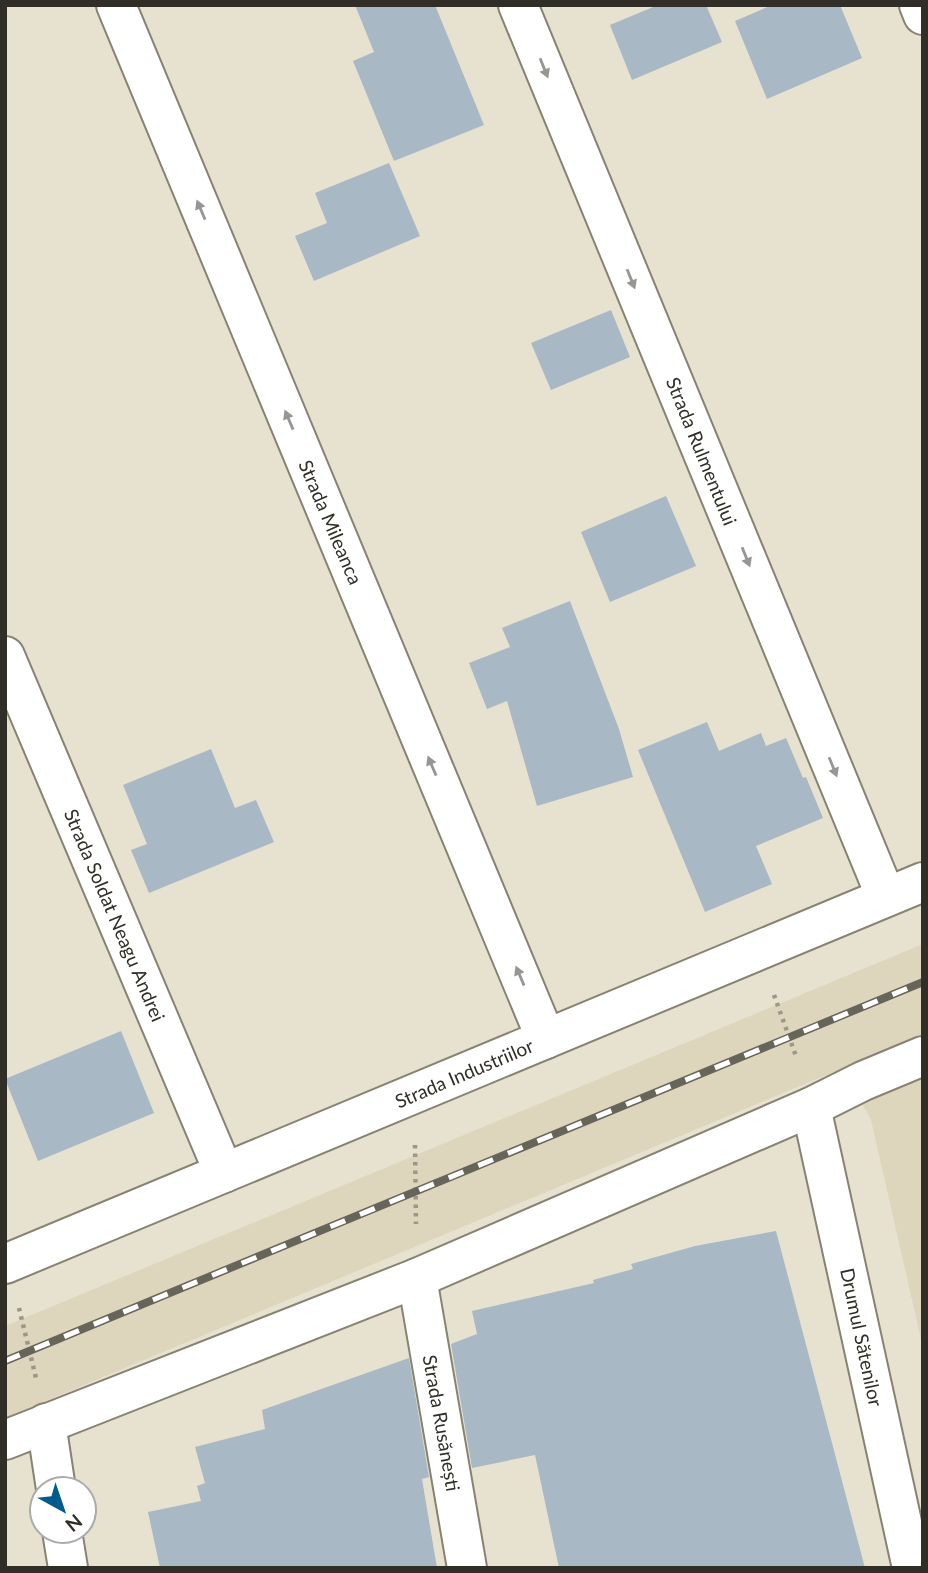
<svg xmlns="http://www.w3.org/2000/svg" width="928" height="1573" font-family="Lato,sans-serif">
	<rect width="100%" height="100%" fill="#e7e2d0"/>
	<path fill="#ddd5bc" d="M923,944V1348L871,1120L843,1068L5,1418V1326Z"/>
	<g fill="#a8b8c4">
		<path d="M355,5H435L484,125L394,161L353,61L374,52Z"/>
		<path d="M658,5H706L722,42L632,80L610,25Z"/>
		<path d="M772,5H840L862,58L767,99L735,21Z"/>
		<path d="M389,163L420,236L314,281L295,236L327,223L315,193Z"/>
		<path d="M611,310L630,357L551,390L531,343Z"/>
		<path d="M666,496L696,566L610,602L581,532Z"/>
		<path d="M570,601L619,729L633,777L537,806L507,701L487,709L469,663L510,647L502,628Z"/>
		<path d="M707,722L719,751L761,733L766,746L786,738L803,778L806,777L823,818L756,846L772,884L705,912L638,750Z"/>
		<path d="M211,749L235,808L256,800L274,842L149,893L131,850L147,844L123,785Z"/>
		<path d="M121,1031L154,1113L38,1161L5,1079Z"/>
		<path d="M776,1231L865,1568H559L535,1455L472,1468L451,1344L477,1334L472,1311L594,1283L593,1280L633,1269L631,1264L695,1246Z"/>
		<path d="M409,1358L429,1477L422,1479L437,1568H160L148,1512L201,1501L197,1486L205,1483L195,1447L265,1429L262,1410Z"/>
	</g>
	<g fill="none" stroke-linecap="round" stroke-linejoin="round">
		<defs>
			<g id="street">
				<path d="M116,5L546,1039"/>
				<path d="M518,5L886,897"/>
				<path d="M919,5L923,15"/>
				<path d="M5,656L224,1173"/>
				<path d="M811,1107L912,1568"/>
				<path d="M417,1278L467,1568"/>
				<path d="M46,1423L56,1489"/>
				<path d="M5,1440L417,1278L811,1107L863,1081L923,1056"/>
				<path d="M62,1531L68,1568"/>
			</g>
			<path id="secondary" d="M5,1264L923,882"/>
		</defs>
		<use href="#street" stroke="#878271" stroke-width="42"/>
		<use href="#secondary" stroke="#878271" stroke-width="42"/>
		<g stroke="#9b9789" stroke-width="4.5" stroke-dasharray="3.5 5" stroke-linecap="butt">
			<path d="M774,995L797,1059"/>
			<path d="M415,1145L416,1224"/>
			<path d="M19,1308L36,1378"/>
		</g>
		<use href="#street" stroke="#fff" stroke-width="38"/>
		<use href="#secondary" stroke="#fff" stroke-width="38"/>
		<defs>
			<path id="rail" d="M5,1361L923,982"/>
		</defs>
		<use href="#rail" stroke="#67645a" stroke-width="8"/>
		<use href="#rail" stroke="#fff" stroke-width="5" stroke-dasharray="16" stroke-linecap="butt"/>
	</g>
	<defs><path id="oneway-solid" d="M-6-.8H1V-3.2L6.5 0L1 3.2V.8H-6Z" transform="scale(1.75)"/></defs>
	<g fill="#989693">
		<use href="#oneway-solid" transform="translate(544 68) rotate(68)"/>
		<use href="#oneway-solid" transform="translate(201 210) rotate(-113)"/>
		<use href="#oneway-solid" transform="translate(631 279) rotate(68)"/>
		<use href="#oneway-solid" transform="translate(289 420) rotate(-113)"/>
		<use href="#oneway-solid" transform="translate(746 557) rotate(68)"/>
		<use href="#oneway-solid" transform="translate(432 766) rotate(-113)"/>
		<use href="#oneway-solid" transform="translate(833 767) rotate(68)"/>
		<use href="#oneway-solid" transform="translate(520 976) rotate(-113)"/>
	</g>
	<g text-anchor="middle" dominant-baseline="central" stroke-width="5" stroke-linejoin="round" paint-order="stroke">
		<g font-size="19" fill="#302e27" stroke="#fff">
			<text transform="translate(702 451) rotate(68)">Strada Rulmentului</text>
			<text transform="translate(331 522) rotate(67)">Strada Mileanca</text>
			<text transform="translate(115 915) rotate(67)">Strada Soldat Neagu Andrei</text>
			<text transform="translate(464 1073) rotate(-23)">Strada Industriilor</text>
			<text transform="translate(862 1337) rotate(78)">Drumul Sătenilor</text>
			<text transform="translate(442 1423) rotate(80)">Strada Rusănești</text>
		</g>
	</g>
	<rect width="928" height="1573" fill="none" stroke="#302e27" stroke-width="14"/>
	<g transform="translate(63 1510) rotate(140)"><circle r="33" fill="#ffffff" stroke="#acaba9" stroke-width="2"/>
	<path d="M0-5L12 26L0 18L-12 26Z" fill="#005c8c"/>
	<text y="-10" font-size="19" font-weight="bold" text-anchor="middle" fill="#302e27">N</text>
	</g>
</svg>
